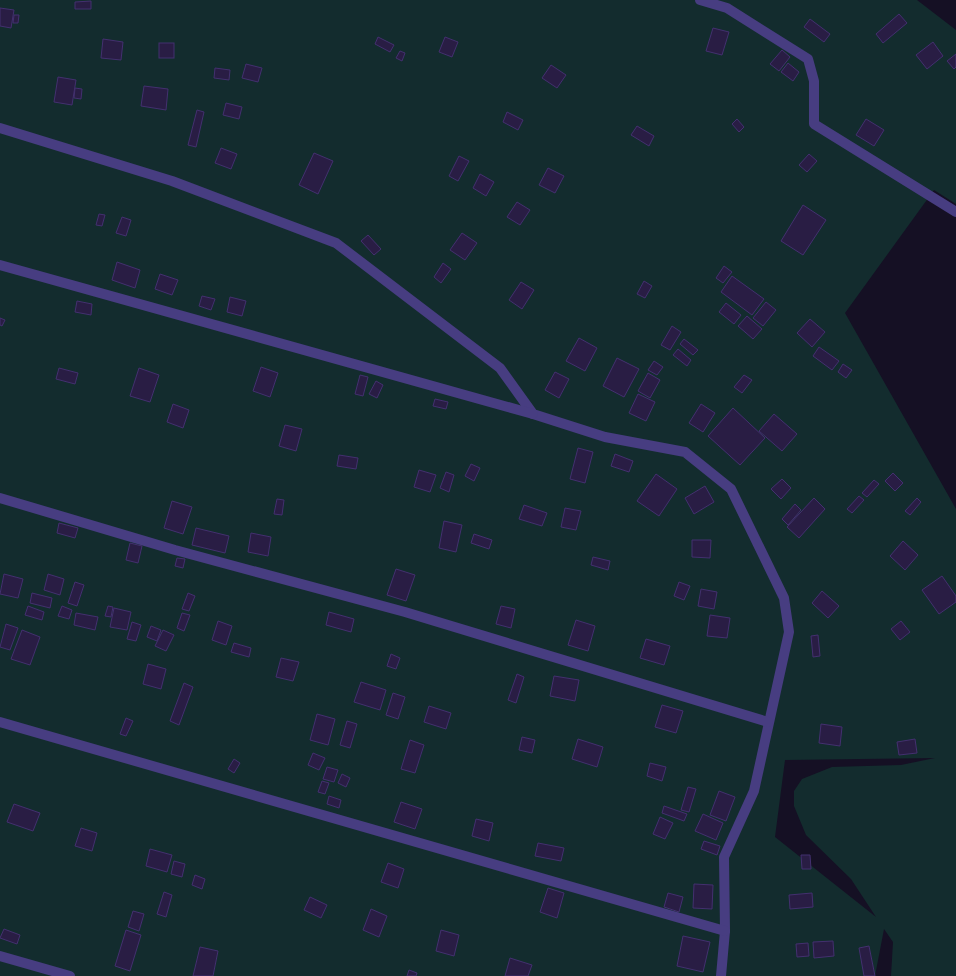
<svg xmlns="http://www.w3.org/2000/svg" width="956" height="976" font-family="'Noto Sans',sans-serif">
	<rect width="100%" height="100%" fill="#151024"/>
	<path fill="#132c2e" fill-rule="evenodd" d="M0,0H917L956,30V204L934,190L845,313L956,509V976H891L893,942L884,929L875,976H0ZM935,758L901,765L832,767L802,779L794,791V806L806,835L851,879L876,917L775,837L785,760Z"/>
	<g fill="#291d44" stroke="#43306f">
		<path d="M91,1V9H75V2Z"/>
		<path d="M0,8L14,10L11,28L0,26Z"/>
		<path d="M899,14L907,23L883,43L876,34Z"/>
		<path d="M14,15H19L18,23H13Z"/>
		<path d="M810,19L830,34L824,42L804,27Z"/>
		<path d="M713,28L729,32L722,55L706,51Z"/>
		<path d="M378,37L394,45L390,52L375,44Z"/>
		<path d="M445,37L458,42L452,57L439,52Z"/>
		<path d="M103,39L123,42L121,60L101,58Z"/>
		<path d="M933,42L943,56L927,69L916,55Z"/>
		<rect x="159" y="43" width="15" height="15"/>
		<path d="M782,50L790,57L779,71L770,64Z"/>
		<path d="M400,51L405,53L402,61L396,58Z"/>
		<path d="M956,54V67L954,69L947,61Z"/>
		<path d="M788,63L799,72L793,81L781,72Z"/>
		<path d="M246,64L262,68L258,82L242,78Z"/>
		<path d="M551,65L566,75L557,88L542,78Z"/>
		<path d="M215,68L230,70L229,80L214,78Z"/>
		<path d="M58,77L76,80L72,105L54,102Z"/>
		<path d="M144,86L168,89L166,110L141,106Z"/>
		<path d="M75,88L82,89L81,99L74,98Z"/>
		<path d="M226,103L242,107L239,119L223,115Z"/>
		<path d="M197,110L204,112L196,147L188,145Z"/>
		<path d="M507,112L523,120L518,130L503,122Z"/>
		<path d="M737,119L744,127L739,132L732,124Z"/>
		<path d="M866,119L884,130L874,146L856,135Z"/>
		<path d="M637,126L654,136L649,146L631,135Z"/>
		<path d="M221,148L237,154L231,169L215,163Z"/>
		<path d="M314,153L333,161L318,194L299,185Z"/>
		<path d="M809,154L817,161L807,172L799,165Z"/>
		<path d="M459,156L469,161L458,181L449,176Z"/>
		<path d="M548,168L564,176L555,193L539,185Z"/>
		<path d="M480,174L494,182L486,196L473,188Z"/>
		<path d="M517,202L530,210L520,225L507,217Z"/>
		<path d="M803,205L826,220L803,255L781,241Z"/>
		<path d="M99,214L105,215L102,226L96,225Z"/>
		<path d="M122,217L131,220L126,236L116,233Z"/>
		<path d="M462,233L477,243L465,260L450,250Z"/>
		<path d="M368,235L381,249L374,255L361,241Z"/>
		<path d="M117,262L140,270L135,288L112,280Z"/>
		<path d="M443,263L451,269L441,283L434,277Z"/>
		<path d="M724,266L732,272L723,283L716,278Z"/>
		<path d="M160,274L178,280L172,295L155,289Z"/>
		<path d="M732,276L764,299L752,315L721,292Z"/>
		<path d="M644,281L652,286L645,298L637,294Z"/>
		<path d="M521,282L534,290L522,309L509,300Z"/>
		<path d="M202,296L215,299L211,310L199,306Z"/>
		<path d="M230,297L246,301L242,316L227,312Z"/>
		<path d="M77,301L92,304L91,315L75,312Z"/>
		<path d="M766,302L776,310L763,326L753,318Z"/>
		<path d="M726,303L741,315L734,324L719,312Z"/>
		<path d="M747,316L762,329L753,339L738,326Z"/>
		<path d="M0,318L5,320L2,326L0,325Z"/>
		<path d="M810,319L825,332L812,347L797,333Z"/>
		<path d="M672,326L681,332L670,350L661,345Z"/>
		<path d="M579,338L597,348L585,371L566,361Z"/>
		<path d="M684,339L698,350L693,355L680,344Z"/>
		<path d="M819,347L839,361L832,370L813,356Z"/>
		<path d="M678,349L691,360L687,366L673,355Z"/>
		<path d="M617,358L639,369L624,397L603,386Z"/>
		<path d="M654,361L663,367L657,375L648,370Z"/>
		<path d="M843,364L852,370L846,378L838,372Z"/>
		<path d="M261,367L278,373L270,397L253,391Z"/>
		<path d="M59,368L78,373L75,384L56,379Z"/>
		<path d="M139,368L159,375L150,402L130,396Z"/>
		<path d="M555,372L569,379L559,398L545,390Z"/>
		<path d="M648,373L660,380L650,398L638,391Z"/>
		<path d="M360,375L368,377L363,396L355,394Z"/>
		<path d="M744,375L752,380L742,393L734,387Z"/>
		<path d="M376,381L383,385L377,398L369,394Z"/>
		<path d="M638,394L655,402L646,421L629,413Z"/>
		<path d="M435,399L448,402L446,409L433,406Z"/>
		<path d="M173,404L189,410L183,428L167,422Z"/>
		<path d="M701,404L715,413L703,432L689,423Z"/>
		<path d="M733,408L765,438L740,465L708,436Z"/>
		<path d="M774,414L797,434L782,451L759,431Z"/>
		<path d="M285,425L302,429L296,451L279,446Z"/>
		<path d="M578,448L593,452L585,483L570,479Z"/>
		<path d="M615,454L633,461L629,472L611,466Z"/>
		<path d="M339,455L358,458L356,469L337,466Z"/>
		<path d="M471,464L480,468L474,481L465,476Z"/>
		<path d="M419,470L436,475L430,492L414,487Z"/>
		<path d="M446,472L454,475L449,492L440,488Z"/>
		<path d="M893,473L903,483L895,491L885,481Z"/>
		<path d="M656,474L677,489L659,516L637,501Z"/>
		<path d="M782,479L791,488L781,499L771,489Z"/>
		<path d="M874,480L879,484L867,497L862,493Z"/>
		<path d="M705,486L714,502L694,514L685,498Z"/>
		<path d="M859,496L864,500L852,513L847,509Z"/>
		<path d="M814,498L825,509L799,538L787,527Z"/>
		<path d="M917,498L921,502L910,515L905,511Z"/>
		<path d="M277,499L284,500L282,515L274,514Z"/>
		<path d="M172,501L192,507L183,534L164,528Z"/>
		<path d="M795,504L801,510L788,525L782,519Z"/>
		<path d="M524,505L547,513L542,526L519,519Z"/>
		<path d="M565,508L581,511L576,530L561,527Z"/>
		<path d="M444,521L462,525L456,552L439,548Z"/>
		<path d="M59,523L78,528L75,538L57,533Z"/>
		<path d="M196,528L229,536L225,553L192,545Z"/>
		<path d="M251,533L271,537L268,556L248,552Z"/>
		<path d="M474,534L492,540L489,549L471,543Z"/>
		<path d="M692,540H711L710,558L692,557Z"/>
		<path d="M903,541L918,555L905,570L890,556Z"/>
		<path d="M130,543L142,546L138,563L126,560Z"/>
		<path d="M593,557L610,561L608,570L591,565Z"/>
		<path d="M177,558L185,559L183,568L175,566Z"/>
		<path d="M396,569L415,575L406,601L387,595Z"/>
		<path d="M4,574L23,579L18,598L0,594Z"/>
		<path d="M48,574L64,579L60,595L44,590Z"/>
		<path d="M942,576L956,596V602L939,614L922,590Z"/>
		<path d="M75,582L84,585L77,606L68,603Z"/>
		<path d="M679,582L690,586L684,600L674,596Z"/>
		<path d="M701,589L717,592L714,609L698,606Z"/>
		<path d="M822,591L839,606L828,618L812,603Z"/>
		<path d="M32,593L52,598L50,608L30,603Z"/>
		<path d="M188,593L195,596L189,611L182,609Z"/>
		<path d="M28,606L44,612L42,620L25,615Z"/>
		<path d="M62,606L72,610L69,619L58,616Z"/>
		<path d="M108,606L113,607L111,617L105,616Z"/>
		<path d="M501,606L515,609L511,628L496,624Z"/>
		<path d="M114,608L131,612L127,630L110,627Z"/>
		<path d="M329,612L354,619L351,632L326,625Z"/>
		<path d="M76,613L98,617L95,630L74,625Z"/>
		<path d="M182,613L190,615L184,631L177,628Z"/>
		<path d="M710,615L730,618L727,638L707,636Z"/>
		<path d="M576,620L595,626L588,651L568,645Z"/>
		<path d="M218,621L232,626L226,645L212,640Z"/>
		<path d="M901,621L910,632L900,640L891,629Z"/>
		<path d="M132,622L141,625L136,641L127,639Z"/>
		<path d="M6,624L18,628L10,650L0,647Z"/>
		<path d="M151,626L161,630L157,641L147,637Z"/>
		<path d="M22,630L40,637L30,665L11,659Z"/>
		<path d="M163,630L174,635L166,651L155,646Z"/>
		<path d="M818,635L820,656L813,657L811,636Z"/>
		<path d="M646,639L670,646L664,665L640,658Z"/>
		<path d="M234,643L251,648L249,657L231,652Z"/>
		<path d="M391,654L400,658L396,669L387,666Z"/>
		<path d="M281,658L299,662L293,681L276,677Z"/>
		<path d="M148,664L166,669L161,689L143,684Z"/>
		<path d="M517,674L524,677L516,703L508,700Z"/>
		<path d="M554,676L579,680L575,701L550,696Z"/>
		<path d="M361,682L386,690L380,710L354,702Z"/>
		<path d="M184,683L193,687L179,725L170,721Z"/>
		<path d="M393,693L405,697L398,719L386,715Z"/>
		<path d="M662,705L683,711L676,733L655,727Z"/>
		<path d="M429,706L451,713L446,729L424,722Z"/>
		<path d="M317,714L335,719L328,745L310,740Z"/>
		<path d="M126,718L133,721L126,736L120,734Z"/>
		<path d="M347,721L357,724L350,748L340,745Z"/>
		<path d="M821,724L842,727L840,746L819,743Z"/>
		<path d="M522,737L535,740L532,753L519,750Z"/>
		<path d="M578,739L603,747L597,767L572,759Z"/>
		<path d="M915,739L917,753L899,755L897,742Z"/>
		<path d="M410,740L424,745L415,773L401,769Z"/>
		<path d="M313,753L325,758L319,770L308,765Z"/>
		<path d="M234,759L240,763L234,773L228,769Z"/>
		<path d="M650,763L666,767L662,781L647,776Z"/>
		<path d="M327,767L338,770L334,782L323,779Z"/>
		<path d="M342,774L350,778L346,787L338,783Z"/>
		<path d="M322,781L329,783L325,794L318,792Z"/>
		<path d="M688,787L696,789L689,812L681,810Z"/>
		<path d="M719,791L735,797L726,821L710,815Z"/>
		<path d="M329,796L341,800L339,808L327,804Z"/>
		<path d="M401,802L422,809L415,829L394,822Z"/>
		<path d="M14,804L40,813L33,831L7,822Z"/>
		<path d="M664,806L687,814L684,821L662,813Z"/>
		<path d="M703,814L723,823L716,840L695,831Z"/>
		<path d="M660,817L673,823L665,839L653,834Z"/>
		<path d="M476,819L493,823L489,841L472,836Z"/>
		<path d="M81,828L97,833L92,851L75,846Z"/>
		<path d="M704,841L720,846L717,855L701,849Z"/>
		<path d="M538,843L564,848L561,861L535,856Z"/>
		<path d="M150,849L172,855L167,872L146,866Z"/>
		<path d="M801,855H810L811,869H802Z"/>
		<path d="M174,861L185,864L182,877L171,874Z"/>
		<path d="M388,863L404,869L398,888L381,882Z"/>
		<path d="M195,875L205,879L202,889L192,885Z"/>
		<path d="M694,884L713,885L712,909L693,908Z"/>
		<path d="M548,888L564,893L557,918L540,912Z"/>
		<path d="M164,892L172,895L166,917L157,914Z"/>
		<path d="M668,893L683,897L679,912L664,907Z"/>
		<path d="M812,893L813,907L790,909L789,895Z"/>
		<path d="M310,897L327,905L321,918L304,910Z"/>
		<path d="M371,909L387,916L379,937L363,930Z"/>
		<path d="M133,911L144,914L139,931L128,927Z"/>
		<path d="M4,929L20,935L17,944L0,938Z"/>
		<path d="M126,930L141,935L130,971L115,966Z"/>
		<path d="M441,930L459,935L454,956L436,951Z"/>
		<path d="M683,936L710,942L703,972L677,966Z"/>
		<path d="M833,941L834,956L814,958L813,942Z"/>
		<path d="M808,943L809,956L797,957L796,944Z"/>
		<path d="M869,946L875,976H864L859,948Z"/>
		<path d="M200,947L218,951L213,976H193Z"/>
		<path d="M510,958L532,965L528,976H505Z"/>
		<path d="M409,970L417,973L416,976H407Z"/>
	</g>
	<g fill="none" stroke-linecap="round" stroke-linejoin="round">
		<g stroke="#473d81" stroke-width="10">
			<path d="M700,0L727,8L808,59L814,81V124L956,212"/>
			<path d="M0,128L172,181L336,243L500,368L533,414L605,437L685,452L731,489L784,598L789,632L754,791L724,857L725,931L721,976"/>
			<path d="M0,265L533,414"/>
			<path d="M0,498L175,550L405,612L768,722"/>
			<path d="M0,722L725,931"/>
			<path d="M0,956L70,976"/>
		</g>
	</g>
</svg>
